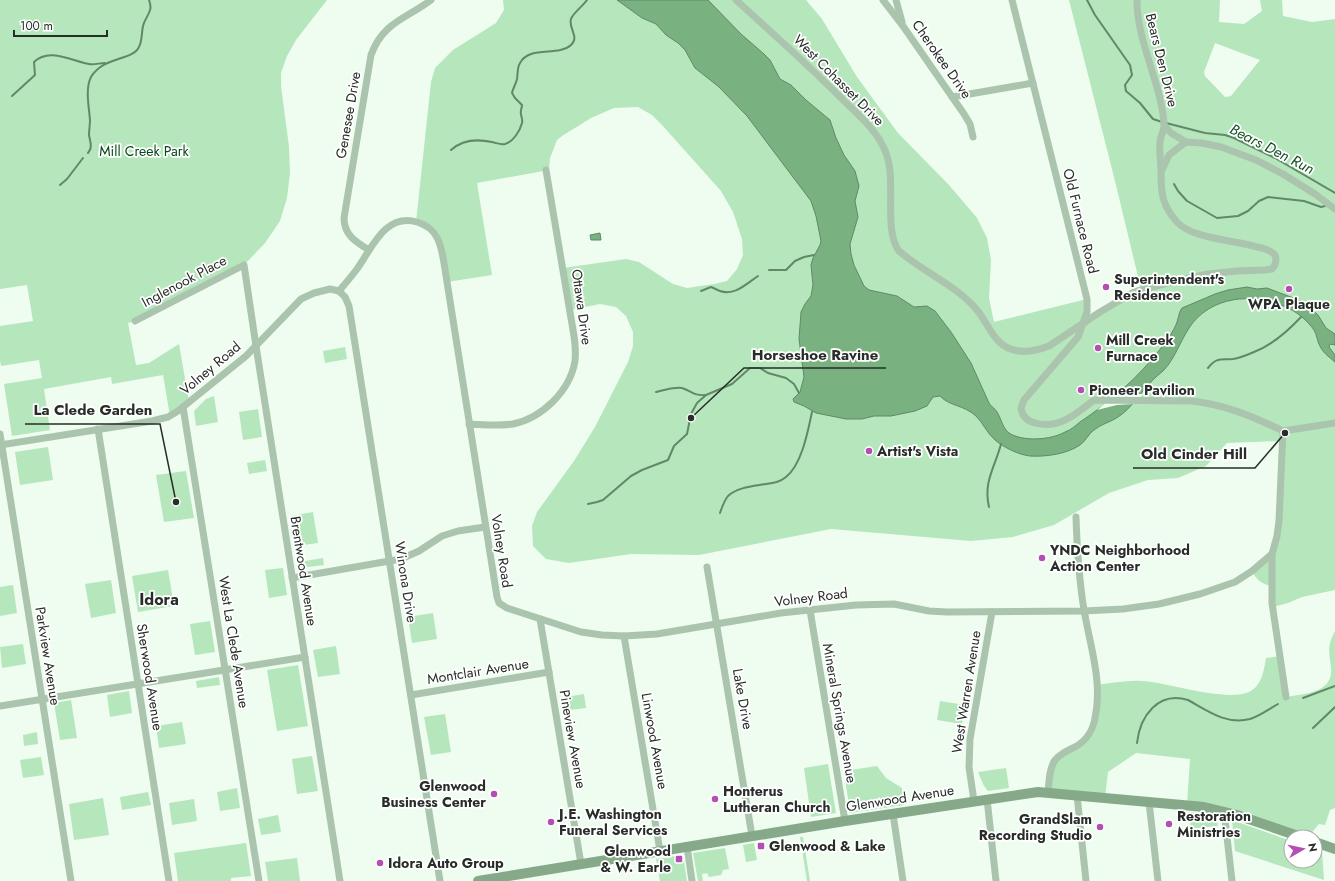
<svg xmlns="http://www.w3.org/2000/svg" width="1335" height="881" font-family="Jost,sans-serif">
	<rect width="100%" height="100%" fill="#eefdf0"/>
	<g fill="#b6e6bc" fill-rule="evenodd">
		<path d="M0,0H327L296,40L287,56L281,73V86L289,147L290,173L287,198L280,221L265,243L244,265L135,321L128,323L136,365L149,363L179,344L189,402L170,416L163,375L112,384L111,377L44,389L50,430L12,436L4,384L42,378L39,360L1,366L0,361V326L33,321L27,285L0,289Z"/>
		<path d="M503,0H806L822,19L857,77L898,133L949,185L977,218L987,238L991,260L989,298L994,322L1087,299L1084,322L1141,289L1115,181L1069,0H1220L1219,22L1244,24L1262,11L1260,0H1282L1283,16L1312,22L1335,19V590L1302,597L1288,603L1273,607L1272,586C1262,584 1257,581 1252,571L1263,563L1277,536L1282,441L1227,443L1206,466L1178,478L1148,480L1109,493L1054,525L1013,537L971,541L831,529L699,555L631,554L569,563L546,559L533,546L532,526L537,512L574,461L595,427L628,362L633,346V332L626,316L616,307L600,304L570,310L563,268L626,259L639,262L673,284L687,288L714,284L727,281L737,269L743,255L742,239L733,212L721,191L662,125L652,115L638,107L614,108L591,118L562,136L557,140L550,158L549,170L477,183L492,275L447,282L439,239L416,222L431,82L435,68L453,50L496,23L504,10ZM1215,43L1260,60L1231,96L1225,97L1205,76L1204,72Z"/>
		<path d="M345,347L347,359L325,363L323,351Z"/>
		<path d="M214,396L218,422L196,426L194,411L206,399Z"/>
		<path d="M258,409L262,437L243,440L239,412Z"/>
		<path d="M48,447L53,480L20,485L15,452Z"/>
		<path d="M265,460L267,471L249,474L247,463Z"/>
		<path d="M186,471L194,518L164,522L156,475Z"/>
		<path d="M313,512L318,543L296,546L291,516Z"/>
		<path d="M323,558L324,565L300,568L299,562Z"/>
		<path d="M283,568L287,595L269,598L265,570Z"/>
		<path d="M168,570L174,606L138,612L132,576Z"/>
		<path d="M111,580L116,613L91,618L85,584Z"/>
		<path d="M13,585L17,613L0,616V587Z"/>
		<path d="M433,613L437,639L412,643L408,617Z"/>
		<path d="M210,621L215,652L195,655L190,624Z"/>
		<path d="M1335,631V808L1330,810L1325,825L1319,824L1313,831L1311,837H1301L1187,805L1190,759L1136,753L1108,772L1105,798L1048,793L1053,766L1092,728L1097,685C1112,683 1127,680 1143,681C1169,683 1226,702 1249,692C1262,686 1264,670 1266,658L1280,656L1286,697C1305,694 1334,693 1331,667C1329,650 1327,647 1335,631Z"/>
		<path d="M23,644L26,664L2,668L0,647Z"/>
		<path d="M336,646L340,674L318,677L313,650Z"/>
		<path d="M298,665L308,726L277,731L267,670Z"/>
		<path d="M219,677L220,685L197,688L196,681Z"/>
		<path d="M129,691L132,713L110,717L107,695Z"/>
		<path d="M584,694L586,708L562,711L560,698Z"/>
		<path d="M71,700L77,738L60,740L54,703Z"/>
		<path d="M940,701L965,705L962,724L937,720Z"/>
		<path d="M445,714L451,752L431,755L424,717Z"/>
		<path d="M182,722L186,744L159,748L156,726Z"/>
		<path d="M37,732L38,744L24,746L23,735Z"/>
		<path d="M312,756L318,791L297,794L292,759Z"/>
		<path d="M41,757L44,775L23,778L20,760Z"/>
		<path d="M828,764L836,813L811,817L804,768Z"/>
		<path d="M877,766L886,778L902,788L904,805L850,813L844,771Z"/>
		<path d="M1006,768L1009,788L988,791L984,786L978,772Z"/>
		<path d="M237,788L240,808L220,811L217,792Z"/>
		<path d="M148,792L151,805L122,810L120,797Z"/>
		<path d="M103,798L109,835L74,840L69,804Z"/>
		<path d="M194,799L197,821L172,825L169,803Z"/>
		<path d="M1189,812L1216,815L1218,826L1191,829Z"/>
		<path d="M278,815L281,832L261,835L258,819Z"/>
		<path d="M1232,820L1291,841V861H1315V849L1322,851L1324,880L1235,851Z"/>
		<path d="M800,837H803L810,881H807Z"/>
		<path d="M246,843L251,876L231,878V881H178L174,853Z"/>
		<path d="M754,843L757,860L746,862L743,845Z"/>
		<path d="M725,848L729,869L723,870L721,875L709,877L707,873L702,874L703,881H707H698L693,853Z"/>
		<path d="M683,855L687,881H660L656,859Z"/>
		<path d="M297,858L300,881H268L265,862Z"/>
	</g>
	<g fill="#7ab181" stroke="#618967">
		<path d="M617,0H708L741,34L764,54L770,60L780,79L791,85L806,100L830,120L836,138L844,155L855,171L859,186L855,201L858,217L850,244L851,254L854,265L864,286L869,290L897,296L914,307L927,306L935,311L951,332L971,363L989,403C991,407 995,408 997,412C1001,418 1003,429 1009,433C1023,442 1051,440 1065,432C1071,430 1075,426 1080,422C1110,402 1139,377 1161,348C1167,340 1174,331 1177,322C1179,316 1179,312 1182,308L1215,294L1228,290L1247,287L1257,289L1267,288L1304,302L1318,315L1326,328L1335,334V345L1330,344L1329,347L1335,355V362C1329,357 1322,352 1319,344C1317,340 1317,335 1314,330C1307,320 1297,312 1286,307C1253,292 1210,296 1189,328C1180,342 1175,358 1164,370C1160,374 1155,377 1151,382C1140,393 1131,409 1118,417C1111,422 1101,424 1094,430C1088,434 1086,441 1080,445C1067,454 1046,457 1030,456C1019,455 1003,447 995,440C987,433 983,423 976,416C964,405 949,406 940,396L933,397L927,406L915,411L891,416H874L862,419H846L816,413L804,406L794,402L793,399L800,392L804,377L799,339L801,312L805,304L811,296L813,285L811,265L813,258L820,245L821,241L816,216L811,201L747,116L719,87L695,68L685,50L678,43L666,35L656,24L642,18Z"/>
		<path d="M600,233L601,240H591L590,235Z"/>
	</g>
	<path fill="#eefdf0" d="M1116,394H1143L1134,404L1117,405L1097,410Z"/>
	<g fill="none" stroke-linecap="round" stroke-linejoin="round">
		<g stroke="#618967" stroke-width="2">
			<path d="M1087,0L1095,15L1130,65L1132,75L1125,85L1126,91L1140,103L1153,119L1162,122"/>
			<path d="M12,96L35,75L34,62C49,47 72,61 89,64C94,65 100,63 105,63"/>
			<path d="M1166,123L1205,133L1225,135L1234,138L1275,158L1335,193"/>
			<path d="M451,150C462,140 478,139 492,142C497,143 500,145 505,144C513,142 520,131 522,123C523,119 521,117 521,114C520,111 522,108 522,105L515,98L512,93C513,88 516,84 517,79C518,73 517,68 520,63C530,45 558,57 571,45C580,37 568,28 571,19C573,13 583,6 587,0"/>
			<path d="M88,153C93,148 90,141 89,135C89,130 90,125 90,120C89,107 85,89 91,77C104,56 132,61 139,47C143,39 141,30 144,23C148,13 153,11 149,0"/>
			<path d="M1174,184L1178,191L1187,201L1217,218L1238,216L1248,211L1259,201L1268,197L1304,201L1321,207L1325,206"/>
			<path d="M60,185L67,179L83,158"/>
			<path d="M769,270H786L795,261L804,257L814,255"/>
			<path d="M701,291L711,287C714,288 717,290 720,291C735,296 746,284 758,276"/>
			<path d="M1208,368C1217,357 1220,360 1233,359C1240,358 1247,355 1254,352C1272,345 1288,331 1301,317"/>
			<path d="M656,392C664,390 674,387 682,388C692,391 693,396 706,395"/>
			<path d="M588,504L597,502L603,500L631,476L642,470L668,460L674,446L687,434L691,414L697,403L706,395L732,384L750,368H760L768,373L786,378L794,384L799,393"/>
			<path d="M989,507C983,482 995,467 1001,444"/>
			<path d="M720,513C722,507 724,501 728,496C737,487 755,486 766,484C774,483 780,482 786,477C802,464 808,431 812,412"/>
			<path d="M1303,698L1335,686"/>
			<path d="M1313,728L1335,707"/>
			<path d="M1137,743C1140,716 1158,691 1188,700C1208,711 1226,725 1250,719C1260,716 1269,709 1278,704"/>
		</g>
		<g stroke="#abc4ae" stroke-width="7">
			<path d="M736,0C770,31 805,62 838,95C855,112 878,130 886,153C897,181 883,230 899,251C923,272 956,285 977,310C987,322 993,341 1008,348C1021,354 1036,351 1049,346L1100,312L1134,292L1175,281L1208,274L1237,271L1265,270L1272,269L1275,265C1276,261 1277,257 1274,254C1270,250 1263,248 1257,247C1235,240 1192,239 1177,222C1162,205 1161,194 1161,172C1161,162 1159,152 1160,142C1160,136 1165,130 1164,124C1161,82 1137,43 1137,0"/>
			<path d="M883,0L903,26L964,114L970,124L973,137"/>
			<path d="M896,0L902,22"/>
			<path d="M1012,0L1087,299V312L1078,337L1024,400L1021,408C1022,416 1027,421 1035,423C1058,430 1078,413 1094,400L1191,401C1224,404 1254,417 1283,431"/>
			<path d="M952,97L1033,83"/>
			<path d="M1165,126L1171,133L1186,142L1202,143L1221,147L1256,160L1283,174L1315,194L1335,209"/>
			<path d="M1162,170L1169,155L1186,142"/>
			<path d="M369,250C356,242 344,235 344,218L371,55C383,22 406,19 431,0"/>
			<path d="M339,291C345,284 351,277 357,269C372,248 385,213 417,222C438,228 441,245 444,263L497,597L499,603L507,608L581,632L602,635L624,636L657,634L781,613L856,605L894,604L929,611L947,612L1084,611L1123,609L1159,604L1200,594L1235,582L1252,571L1272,554"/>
			<path d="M339,291L345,297L349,306L440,881"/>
			<path d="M135,321L244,265L256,346L340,881"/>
			<path d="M183,407L259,881"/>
			<path d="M469,424C483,425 499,426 513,424C542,418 570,391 575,361C576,351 575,341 573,330L546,170"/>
			<path d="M98,429L169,881"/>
			<path d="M1283,431L1279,521L1277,536L1272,554V603L1286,697"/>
			<path d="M1283,431L1335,423"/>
			<path d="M0,434L71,881"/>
			<path d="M0,445L152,421L168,417L178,411L246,356L301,299L314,293L330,289L339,291"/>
			<path d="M707,567L752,836"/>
			<path d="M292,578L401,559L419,551L442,536L458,531L485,527"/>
			<path d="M810,610L845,821"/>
			<path d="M540,619L581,864"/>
			<path d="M624,636L660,851"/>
			<path d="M411,695L549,672"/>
			<path d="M0,706L305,657"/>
			<path d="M1048,793C1049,782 1049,769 1055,760C1060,754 1068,750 1075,747C1086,741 1093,730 1095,718C1103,683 1090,645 1084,610C1079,579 1077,548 1076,517"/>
			<path d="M1077,795L1086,881"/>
			<path d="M987,799L996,881"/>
			<path d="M974,801L969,767L970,739L992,612"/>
			<path d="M1149,802L1158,881"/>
			<path d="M1224,811L1232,881"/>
			<path d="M893,814L903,881"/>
			<path d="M687,846L692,881"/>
		</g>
		<g stroke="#85a989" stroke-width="10">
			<path d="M1315,842L1335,849"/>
			<path d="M478,881L845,821L1038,792L1204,807L1237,815L1301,837"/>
		</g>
	</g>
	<g fill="#b44eb3" stroke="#fff" stroke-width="1.5">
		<circle cx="1106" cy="287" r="4"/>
		<circle cx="1289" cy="289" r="4"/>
		<circle cx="1098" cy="348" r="4"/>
		<circle cx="1081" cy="390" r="4"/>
		<circle cx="869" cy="451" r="4"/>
		<circle cx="1042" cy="558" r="4"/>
		<circle cx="494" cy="794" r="4"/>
		<circle cx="715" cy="799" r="4"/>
		<circle cx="551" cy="822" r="4"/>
		<circle cx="1169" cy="824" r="4"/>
		<circle cx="1100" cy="827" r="4"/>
		<rect x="757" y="842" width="8" height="8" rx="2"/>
		<rect x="675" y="855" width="8" height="8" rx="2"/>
		<circle cx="380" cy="863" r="4"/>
	</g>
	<g text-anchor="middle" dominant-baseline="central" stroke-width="3.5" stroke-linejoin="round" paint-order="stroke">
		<g font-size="14" fill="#282d29" stroke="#fff">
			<text transform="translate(942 59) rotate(55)">Cherokee Drive</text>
			<text transform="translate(1162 60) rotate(76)">Bears Den Drive</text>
			<text transform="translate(839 80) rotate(45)">West Cohasset Drive</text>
			<text transform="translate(348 115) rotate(-80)">Genesee Drive</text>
			<text transform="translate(1081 221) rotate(76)">Old Furnace Road</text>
			<text transform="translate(184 281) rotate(-28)">Inglenook Place</text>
			<text transform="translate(582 307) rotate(82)">Ottawa Drive</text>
			<text transform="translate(210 368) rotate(-40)">Volney Road</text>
			<text transform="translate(502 551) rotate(81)">Volney Road</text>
			<text transform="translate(304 571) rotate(81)">Brentwood Avenue</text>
			<text transform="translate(406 582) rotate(81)">Winona Drive</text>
			<text transform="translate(811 597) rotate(-7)">Volney Road</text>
			<text transform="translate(234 642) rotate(81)">West La Clede Avenue</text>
			<text transform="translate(48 656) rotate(81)">Parkview Avenue</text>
			<text transform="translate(478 671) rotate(-9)">Montclair Avenue</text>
			<text transform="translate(150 677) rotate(81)">Sherwood Avenue</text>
			<text transform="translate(966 692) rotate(-81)">West Warren Avenue</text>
			<text transform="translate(743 699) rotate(80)">Lake Drive</text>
			<text transform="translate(840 713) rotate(80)">Mineral Springs Avenue</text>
			<text transform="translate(573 739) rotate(80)">Pineview Avenue</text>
			<text transform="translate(655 741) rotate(80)">Linwood Avenue</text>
			<text transform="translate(900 798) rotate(-9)">Glenwood Avenue</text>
		</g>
		<g font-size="14" fill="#064619" stroke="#fff">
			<text x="144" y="151">Mill Creek Park</text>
		</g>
		<g font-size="14" font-weight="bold" fill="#282d29" stroke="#fff" text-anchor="start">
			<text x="1114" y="279">Superintendent's<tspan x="1114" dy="16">Residence</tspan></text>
			<text x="1289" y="304" text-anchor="middle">WPA Plaque</text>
			<text x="1106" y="340">Mill Creek<tspan x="1106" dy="16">Furnace</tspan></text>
			<text x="1089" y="390">Pioneer Pavilion</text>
			<text x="877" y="451">Artist's Vista</text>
			<text x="1050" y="550">YNDC Neighborhood<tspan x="1050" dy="16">Action Center</tspan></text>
			<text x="486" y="786" text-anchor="end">Glenwood<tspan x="486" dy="16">Business Center</tspan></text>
			<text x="723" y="791">Honterus<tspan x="723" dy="16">Lutheran Church</tspan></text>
			<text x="559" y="814">J.E. Washington<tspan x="559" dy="16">Funeral Services</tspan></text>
			<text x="1177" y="816">Restoration<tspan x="1177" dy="16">Ministries</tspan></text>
			<text x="1092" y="819" text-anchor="end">GrandSlam<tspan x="1092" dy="16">Recording Studio</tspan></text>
			<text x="769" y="846">Glenwood &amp; Lake</text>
			<text x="671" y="851" text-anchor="end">Glenwood<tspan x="671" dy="16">&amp; W. Earle</tspan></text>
			<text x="388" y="863">Idora Auto Group</text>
		</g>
		<g font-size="15" font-style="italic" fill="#145023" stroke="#fff">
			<text transform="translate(1272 149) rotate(27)">Bears Den Run</text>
		</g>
		<g font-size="16" font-weight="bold" fill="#282d29" stroke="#fff">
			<text x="159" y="599">Idora</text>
		</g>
	</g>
	<path fill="none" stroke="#282d29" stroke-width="1.5" d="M691 418L744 368H886M176 502L160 424H25M1285 433L1255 468H1133"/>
	<g fill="#282d29" stroke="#fff" stroke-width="1.5">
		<circle cx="691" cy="418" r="4"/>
		<circle cx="176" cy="502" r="4"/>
		<circle cx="1285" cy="433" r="4"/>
	</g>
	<g font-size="15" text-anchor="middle" font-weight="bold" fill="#282d29" stroke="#fff" stroke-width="3.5" stroke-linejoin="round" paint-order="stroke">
		<text x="815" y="360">Horseshoe Ravine</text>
		<text x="93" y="415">La Clede Garden</text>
		<text x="1194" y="459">Old Cinder Hill</text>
	</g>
	<g transform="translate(1303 849) rotate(81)"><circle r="19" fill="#ffffff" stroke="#a9aba9"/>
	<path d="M0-3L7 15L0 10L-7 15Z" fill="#b44eb3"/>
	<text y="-6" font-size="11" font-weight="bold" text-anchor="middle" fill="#282d29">N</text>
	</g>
	<path d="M14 30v6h93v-6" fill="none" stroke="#282d29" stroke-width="2"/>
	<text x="20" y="30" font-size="12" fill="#282d29" stroke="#ffffff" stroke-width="3" paint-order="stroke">100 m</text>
</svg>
